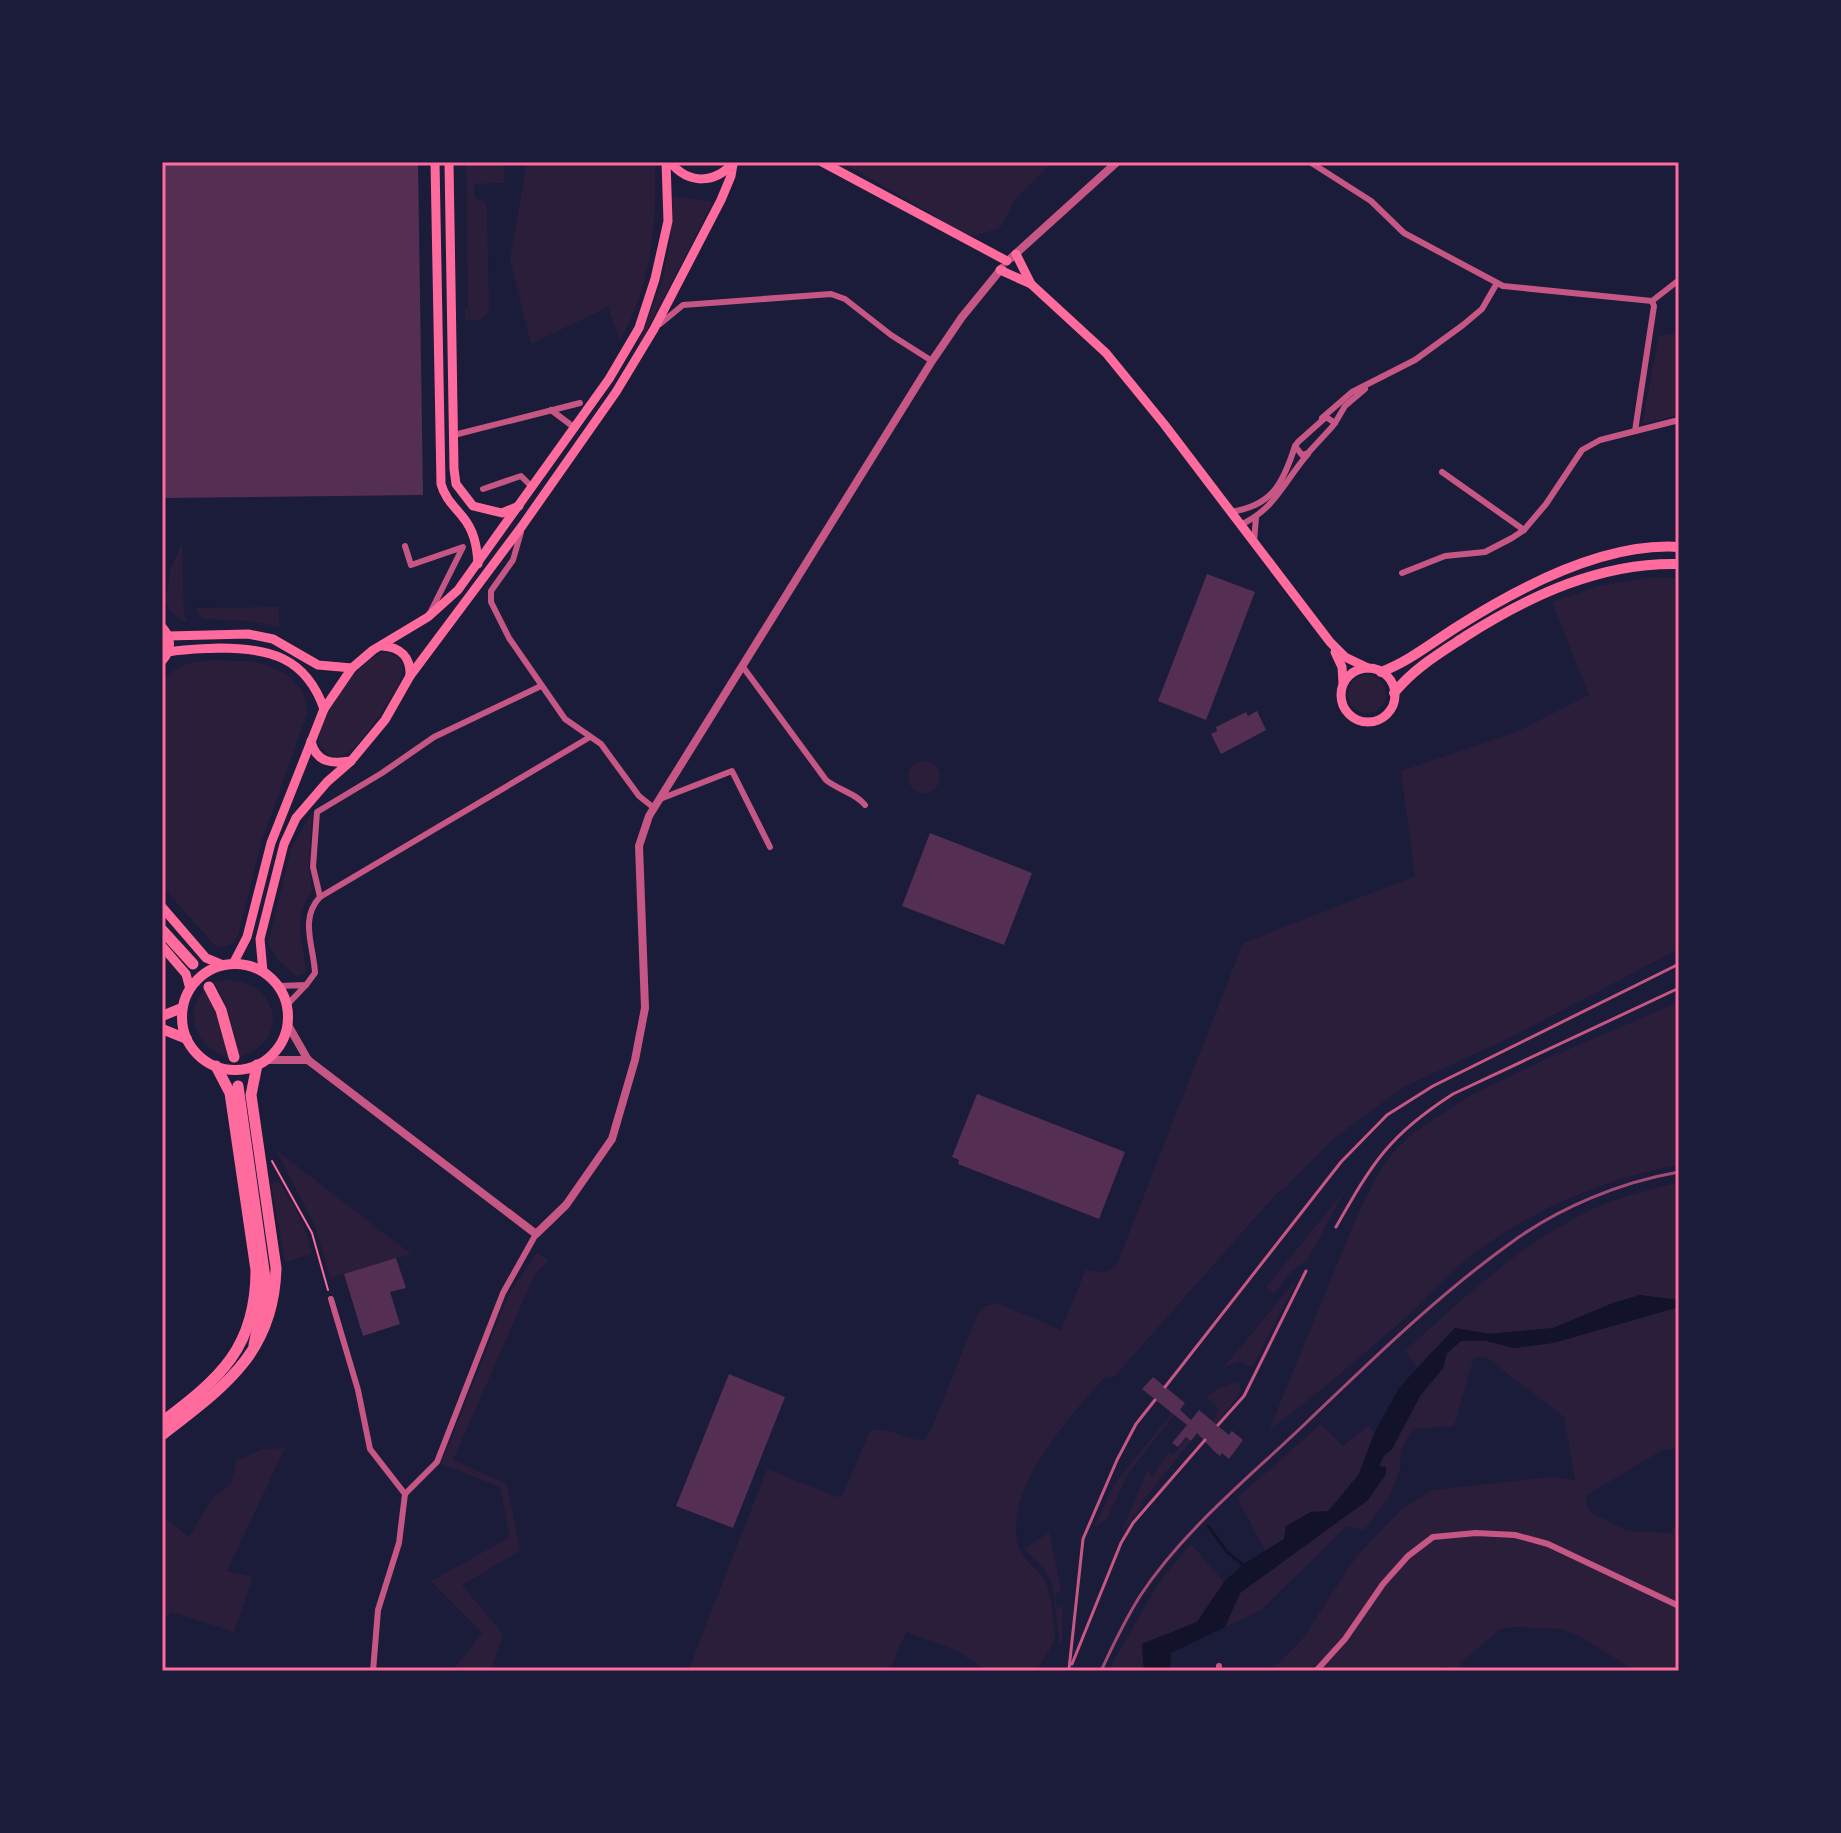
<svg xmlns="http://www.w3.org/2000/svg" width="1841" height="1833" font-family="'Exo 2',sans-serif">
	<rect width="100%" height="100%" fill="#1b1b3a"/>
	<g fill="#2a1e3b">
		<path d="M466,162H504V183L474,184L475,197L485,203L487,209L489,308C485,320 476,322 465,320V309L468,308Z"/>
		<path d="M527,162H655C656,230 653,279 620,341L608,307L531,344L510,259Z"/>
		<path d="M841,162H1052L1016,198L1000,228L974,236L955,230L927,211Z"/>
		<path d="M673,196L713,202L635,353L663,278L670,243Z"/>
		<path d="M1679,332V415L1642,424L1659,336Z"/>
		<path d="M182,543L184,615L188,621H181L169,609L164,596L168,590L170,570Z"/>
		<path d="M1648,578H1679V949L1511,1037L1402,1088L1333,1139L1285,1188L1277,1193L1115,1376L1105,1377C1071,1415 1000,1493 1019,1547C1025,1565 1037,1566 1045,1581C1053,1597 1053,1623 1055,1641L1036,1671H987L957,1651L906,1632L889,1671H688L767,1469L837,1497L842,1496L869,1433C883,1422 903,1441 924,1440L931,1430L978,1313L987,1305L1000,1304L1061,1330L1086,1269C1099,1273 1107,1274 1117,1264L1243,943L1415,876L1401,771L1514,733L1589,695L1552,602L1602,585Z"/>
		<path d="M278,607L280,627L249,621L204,619L199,615L196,608Z"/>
		<path d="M385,652C394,654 402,658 403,668C405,684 361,744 348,753C342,757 336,757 329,756L318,743C320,716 358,659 385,652Z"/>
		<path d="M249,661C279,666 307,681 307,714L261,843L238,936L232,944L217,948L162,886V682C184,654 216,661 249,661Z"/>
		<circle cx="1367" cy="694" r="19"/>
		<circle cx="924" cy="777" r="16"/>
		<path d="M312,812L309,864L312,891C291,921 303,938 306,971L304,974L296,976L277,959L268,944L291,849Z"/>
		<path d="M227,980C280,982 291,1040 240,1057L226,1004L214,982Z"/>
		<path d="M204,990C217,1011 224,1032 227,1057C197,1048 183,1014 204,990Z"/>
		<path d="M1679,1002V1165C1605,1178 1534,1209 1473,1254C1449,1272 1428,1297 1406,1317C1362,1356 1317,1395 1269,1430L1359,1211L1382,1167L1397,1148L1417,1130L1473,1094L1546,1059Z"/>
		<path d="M276,1150L411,1254L331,1278L315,1226Z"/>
		<path d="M278,1180C294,1205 306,1226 312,1254L285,1262L271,1184Z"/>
		<path d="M1679,1182V1300L1640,1295L1613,1303L1553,1328L1489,1334L1455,1328L1417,1367L1405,1351C1466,1296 1526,1238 1602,1205C1626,1195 1654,1189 1679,1182Z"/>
		<path d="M1346,1189L1308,1259L1291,1272L1274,1294L1266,1287Z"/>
		<path d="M537,1253L549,1261L535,1274L453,1460L507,1484L520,1551L462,1585L503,1634L491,1671H452L482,1633L431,1581L510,1537L500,1487L441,1464L509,1294Z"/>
		<path d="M1298,1278L1253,1367L1237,1361L1222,1369Z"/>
		<path d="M1679,1307V1448L1661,1451L1587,1495C1585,1503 1586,1508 1592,1513L1628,1531L1670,1533L1678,1522L1679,1508V1671H1635L1580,1636L1560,1629L1513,1627L1500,1629L1461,1663L1458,1671H1452L1445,1666L1441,1671H1282L1275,1666L1301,1641L1356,1557L1400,1510L1432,1490L1551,1477L1575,1480L1564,1417L1486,1357H1474L1454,1426L1413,1429L1401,1451L1400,1470L1388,1499L1364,1530L1347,1526L1261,1610L1225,1627L1240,1593L1368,1500L1380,1461L1392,1449L1420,1396L1443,1368L1447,1353L1461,1341H1487L1513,1348L1553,1343Z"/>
		<path d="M1236,1382L1241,1387L1240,1394L1216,1424L1213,1422L1218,1410L1214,1403L1206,1398L1217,1389Z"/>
		<path d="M1172,1413L1174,1415L1129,1472L1106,1520L1095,1526L1113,1486Z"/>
		<path d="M1321,1424L1343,1446L1369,1425L1374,1434L1359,1474L1328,1511L1311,1512L1287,1526L1285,1539L1265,1550L1237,1498Z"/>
		<path d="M1187,1438L1191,1441L1141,1503L1143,1505L1121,1533L1148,1469L1151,1477L1169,1452L1173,1455Z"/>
		<path d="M285,1448L227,1571L253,1577L234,1632L172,1612L162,1620V1516L189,1537L212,1498L231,1484L236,1461L263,1449Z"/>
		<path d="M1049,1532L1061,1590L1055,1595L1057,1609L1063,1604L1062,1642L1060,1644L1052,1582L1044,1569L1024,1549Z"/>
		<path d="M1191,1544L1224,1582L1197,1622L1142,1644L1144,1671H1108L1158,1584Z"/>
	</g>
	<path fill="#12122b" d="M1640,1295L1679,1300V1307L1553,1343L1513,1348L1487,1341H1461L1447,1353L1443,1368L1420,1396L1392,1449L1384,1455L1379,1466L1386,1467V1474L1368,1500L1240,1593L1225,1627L1171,1653L1170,1671H1144L1142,1644L1197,1622L1224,1582L1242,1565L1284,1539L1286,1526L1311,1512L1329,1511L1359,1474L1374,1434L1399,1388L1455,1328L1489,1334L1553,1328L1613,1303Z"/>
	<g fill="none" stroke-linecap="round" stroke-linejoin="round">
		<path stroke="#12122b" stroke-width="3" d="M1208,1526L1227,1552L1243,1565"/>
	</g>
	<g fill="#542f53">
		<path d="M162,162H418L423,495L162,498Z"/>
		<path d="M1207,574L1255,592L1206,720L1158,701Z"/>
		<path d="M1257,711L1266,730L1221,754L1211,734L1217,731L1216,727L1246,712L1248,716Z"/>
		<path d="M930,833L1032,873L1004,945L902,906Z"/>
		<path d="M977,1094L1125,1152L1099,1219L958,1164L959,1160L952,1157Z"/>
		<path d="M396,1258L406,1288L390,1292L400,1324L363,1336L344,1274Z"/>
		<path d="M729,1374L785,1397L733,1528L676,1506Z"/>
		<path d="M1153,1377L1185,1403L1180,1410L1191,1420L1199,1410L1229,1435L1232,1431L1243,1440L1229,1459L1222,1453L1220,1456L1216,1453L1197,1433L1191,1441L1186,1437L1178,1447L1172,1443L1187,1425L1142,1389Z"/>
	</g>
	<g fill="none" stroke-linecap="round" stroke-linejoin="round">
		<path stroke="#ff6b9d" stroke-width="2" d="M272,1161L312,1233L328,1290"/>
		<g stroke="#c65784" stroke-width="3">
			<path d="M1336,1227C1373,1162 1389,1135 1453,1094L1679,988"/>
			<path d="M1165,1387L1341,1162L1387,1115L1433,1086L1679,964"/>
			<path d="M1218,1425L1244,1396L1306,1271"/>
			<path d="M1072,1664L1121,1543L1133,1523L1205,1440"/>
			<path d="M1069,1669L1083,1539L1117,1460L1136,1424L1155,1400"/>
		</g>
		<g stroke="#c65784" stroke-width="6">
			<path d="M1310,162L1371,201L1404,233L1503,286L1652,301L1679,280"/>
			<path d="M660,324L683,305L831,294L845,299L891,335L932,361"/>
			<path d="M551,410L575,428"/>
			<path d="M1326,417L1335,423L1332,427L1308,453L1302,455L1295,446L1298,442Z"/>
			<path d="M1322,418L1352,392L1415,360L1463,325L1482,309L1497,283"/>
			<path d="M1335,423L1345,406L1365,389"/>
			<path d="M1635,431L1654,306L1652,301"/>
			<path d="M454,435L580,403"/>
			<path d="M1442,472L1524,530"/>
			<path d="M483,489L521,476L532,487"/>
			<path d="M1230,512C1272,506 1283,484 1295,446"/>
			<path d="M1240,525C1276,509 1284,481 1308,454"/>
			<path d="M521,532L513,560L491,591V602L509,638L565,719L601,744L639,796L654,808"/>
			<path d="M1254,542L1256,517"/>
			<path d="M405,546L411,565L463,547L429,615"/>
			<path d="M1402,573L1445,556L1485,552L1512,538L1524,530L1546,504L1582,450L1600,440L1679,420"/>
			<path d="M743,667L826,780C838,790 856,793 865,805"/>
			<path d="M660,799L732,771L770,847"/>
			<path d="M320,897L313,867L317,812L382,773L434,737L541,686"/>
			<path d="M306,985L315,973C314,947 299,919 320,897L590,737"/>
			<path d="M278,986L306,985L287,1005"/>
			<path d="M331,1299L358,1390L370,1449L405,1494"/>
			<path d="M373,1671L378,1610L399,1543L405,1494L437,1462L503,1293L536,1234"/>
			<path d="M1219,1671V1666"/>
			<path d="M1316,1671L1345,1639L1383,1584L1408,1556L1433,1537L1476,1533L1515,1535L1548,1544L1679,1606"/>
		</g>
		<g stroke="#c65784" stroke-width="8">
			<path d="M1011,258L1117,162"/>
			<path d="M288,1025L308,1060L536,1234L566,1205L612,1139L635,1060L645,1008L639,846L649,816L932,361L962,317L1002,268"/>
			<path d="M266,1060H308"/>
		</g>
		<g stroke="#ff6b9d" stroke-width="9">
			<path d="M435,162L441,484C445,498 453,505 462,516C474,530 477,546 478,564"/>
			<path d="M449,162L454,469L456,484L473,506L502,513L519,506"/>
			<path d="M670,162C689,185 715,184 734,162"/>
			<path d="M822,162L1007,261"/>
			<path d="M1016,254L1031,284"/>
			<path d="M1000,270L1031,284L1106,353L1164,424L1330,642L1345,657L1368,668"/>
			<path d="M162,627C172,638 172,650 162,661"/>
			<path d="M168,636L248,634L273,639L318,665L352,668"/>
			<path d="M382,646C400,647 411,657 410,676"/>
			<path d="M168,652C185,649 201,649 219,648C269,648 306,657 324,709"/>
			<path d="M1335,652L1342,667L1343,683"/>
			<circle cx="1368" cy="695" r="27"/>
			<path d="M311,741C316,763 332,764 351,761"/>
			<path d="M162,907L206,958L223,965"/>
			<path d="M162,946L186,974L190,989"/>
			<path d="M233,964L247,937L271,843L324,709L352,668L373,650L428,617L458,590L609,379L639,328L655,279L668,221L666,162"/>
			<path d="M263,972L260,939L284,844L296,818L327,782L351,761L385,720L410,676L522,526L616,392L654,329L721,200L731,176L733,164"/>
		</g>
		<g stroke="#ff6b9d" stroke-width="10">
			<circle cx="235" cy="1017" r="53"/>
			<path d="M162,1016L182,1008"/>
			<path d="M162,1029L187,1039"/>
		</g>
		<g stroke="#ff6b9d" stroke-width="10">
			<path d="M1381,672C1410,661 1434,641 1460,625C1520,587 1606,542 1679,547"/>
			<path d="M1394,693C1414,668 1440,653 1466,636C1531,595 1601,562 1679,564"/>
		</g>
		<g stroke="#ff6b9d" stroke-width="11">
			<path d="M162,930L193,964"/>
			<path d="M209,987L221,1010L234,1057"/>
			<path d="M238,1086L266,1285L254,1345"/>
			<path d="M162,1422C220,1378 256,1348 256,1270L230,1093L216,1066"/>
			<path d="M162,1435C224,1387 274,1353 276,1268L251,1095L257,1065"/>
		</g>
		<path stroke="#a44b75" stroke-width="3" d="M1101,1671C1113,1645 1125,1620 1140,1596C1184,1529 1251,1476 1308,1421C1373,1359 1439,1294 1512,1242C1560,1207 1621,1182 1679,1172"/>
	</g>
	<rect width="1841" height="1833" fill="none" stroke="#1b1b3a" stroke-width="328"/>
	<rect x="164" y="164" width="1513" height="1505" fill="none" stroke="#ff6b9d" stroke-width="3"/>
</svg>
